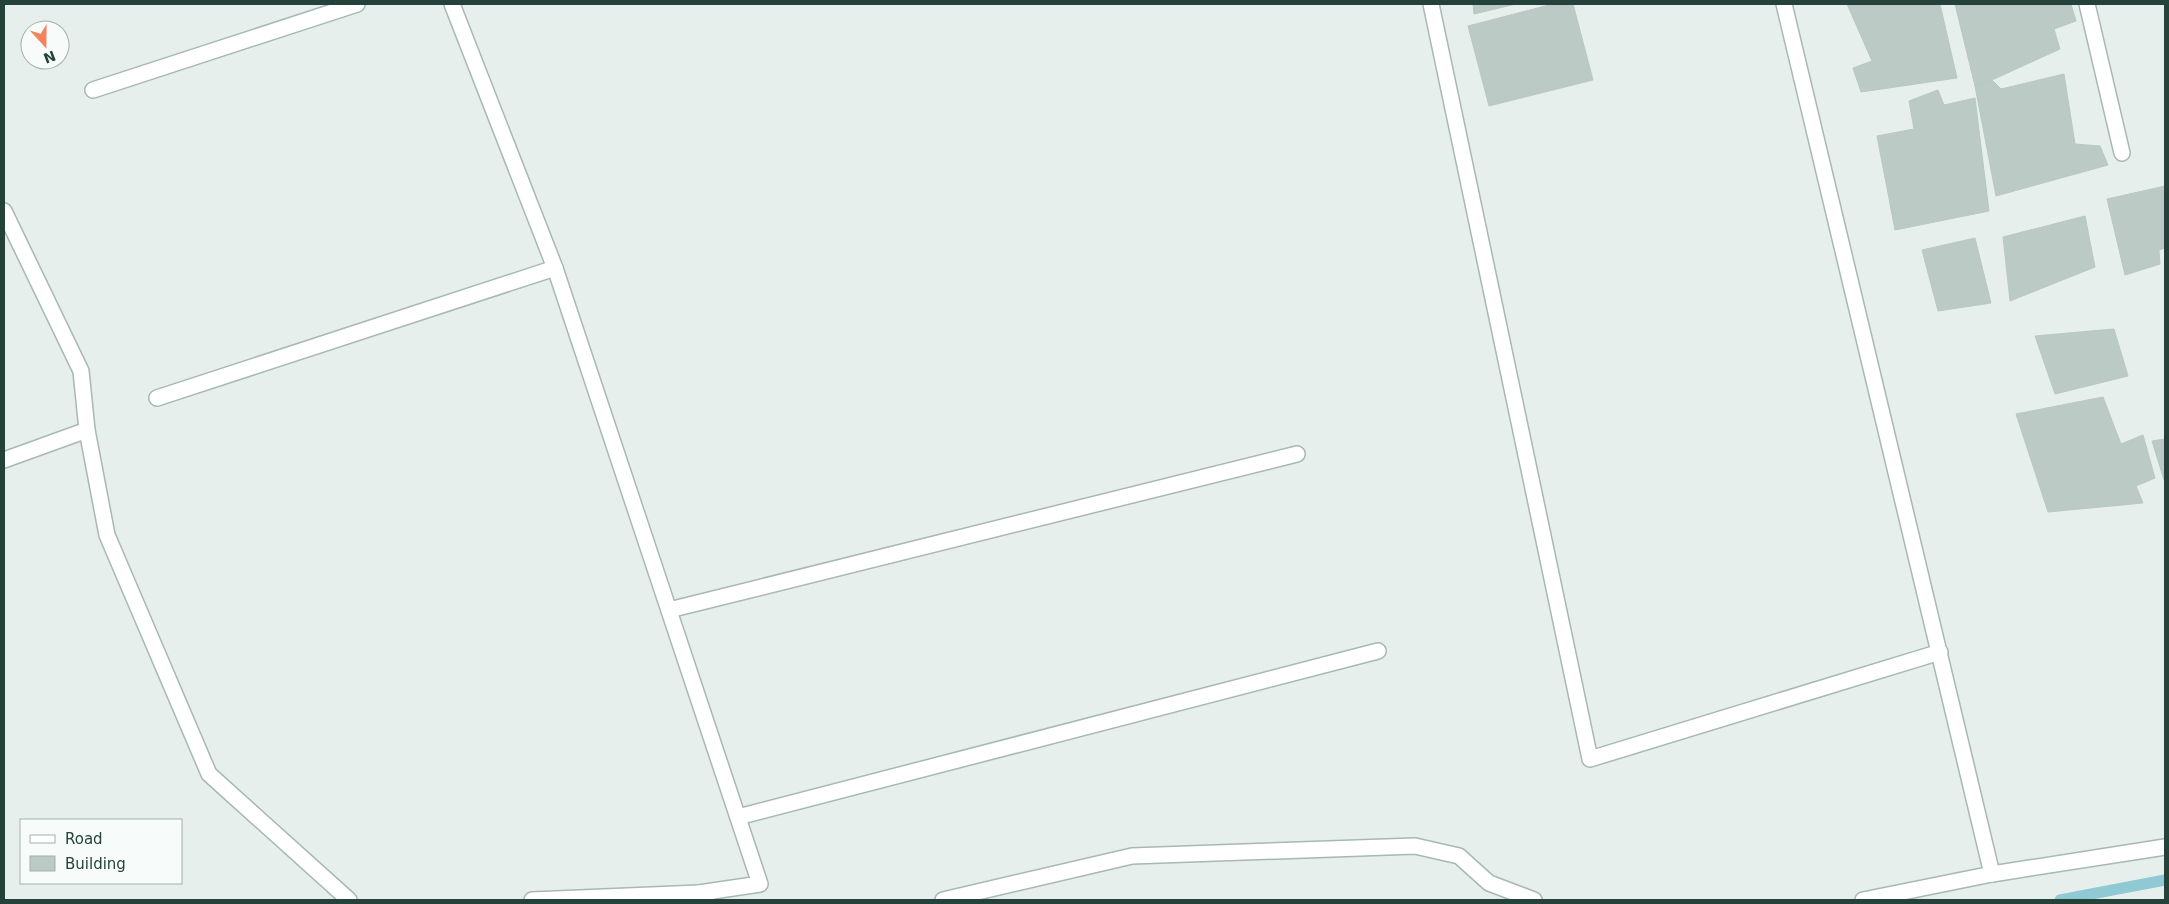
<svg xmlns="http://www.w3.org/2000/svg" width="2169" height="904" font-family="'DejaVu Sans',sans-serif">
	<rect width="100%" height="100%" fill="#e6efeb"/>
	<g fill="none" stroke-linecap="round" stroke-linejoin="round">
		<path stroke="#8ec9d4" stroke-width="11" d="M2060,900L2165,880"/>
	</g>
	<g fill="#bbcac4" stroke="#b8c9c2">
		<path d="M1473,4H1516L1474,14Z"/>
		<path d="M1553,4H1573L1593,80L1489,106L1468,26Z"/>
		<path d="M1847,4H1940L1957,78L1861,92L1853,68L1872,61Z"/>
		<path d="M1955,4H2071L2076,21L2054,29L2060,49L1992,80L1975,86Z"/>
		<path d="M2064,74L2075,144L2100,146L2108,165L1996,196L1975,86L1992,80L2001,89Z"/>
		<path d="M1938,90L1944,105L1975,98L1989,211L1895,230L1877,136L1914,129L1909,101Z"/>
		<path d="M2165,186V248L2159,250L2160,264L2125,275L2107,199Z"/>
		<path d="M2085,216L2095,267L2010,301L2003,237Z"/>
		<path d="M1975,238L1991,303L1938,311L1922,250Z"/>
		<path d="M2114,329L2128,376L2055,394L2035,336Z"/>
		<path d="M2103,397L2121,444L2143,435L2155,478L2136,486L2143,503L2048,512L2016,414Z"/>
		<path d="M2165,439V480H2164L2152,441Z"/>
	</g>
	<g fill="none" stroke-linecap="round" stroke-linejoin="round">
		<defs>
			<g id="service">
				<path d="M2087,4L2122,153"/>
				<path d="M4,211L81,371L87,430L107,535L209,774L349,900"/>
				<path d="M157,398L555,268"/>
				<path d="M4,460L87,430"/>
				<path d="M669,610L1297,454"/>
				<path d="M738,817L1378,651"/>
			</g>
			<g id="minor">
				<path d="M452,4L555,268L760,884L699,893"/>
				<path d="M1431,4L1590,759L1940,652"/>
				<path d="M1784,4L1992,874"/>
				<path d="M93,90L357,4"/>
				<path d="M532,900L699,893L707,898"/>
				<path d="M943,900L1132,856L1415,846L1459,856L1489,883L1534,900"/>
				<path d="M1863,900L1992,874L2165,847"/>
			</g>
		</defs>
		<use href="#service" stroke="#a8b8b2" stroke-width="18"/>
		<use href="#minor" stroke="#a8b8b2" stroke-width="18"/>
		<use href="#service" stroke="#fff" stroke-width="15"/>
		<use href="#minor" stroke="#fff" stroke-width="15"/>
	</g>
	<rect width="2169" height="904" fill="none" stroke="#24423a" stroke-width="10"/>
	<rect x="20" y="819" width="162" height="65" fill="#f7fbf9" stroke="#a3b1ad"/>
	<rect x="30" y="835" width="25" height="8" fill="#ffffff" stroke="#a3b1ad"/>
	<text x="65" y="844" font-size="15" fill="#24423a">Road</text>
	<rect x="30" y="856" width="25" height="15" fill="#bbcac4" stroke="#a3b1ad"/>
	<text x="65" y="869" font-size="15" fill="#24423a">Building</text>
	<g transform="translate(45 45) rotate(159)"><circle r="24" fill="#f7fbf9" stroke="#a3b1ad"/>
	<path d="M0-4L9 19L0 12L-9 19Z" fill="#f4845f"/>
	<text y="-8" font-size="14" font-weight="bold" text-anchor="middle" fill="#24423a">N</text>
	</g>
</svg>
